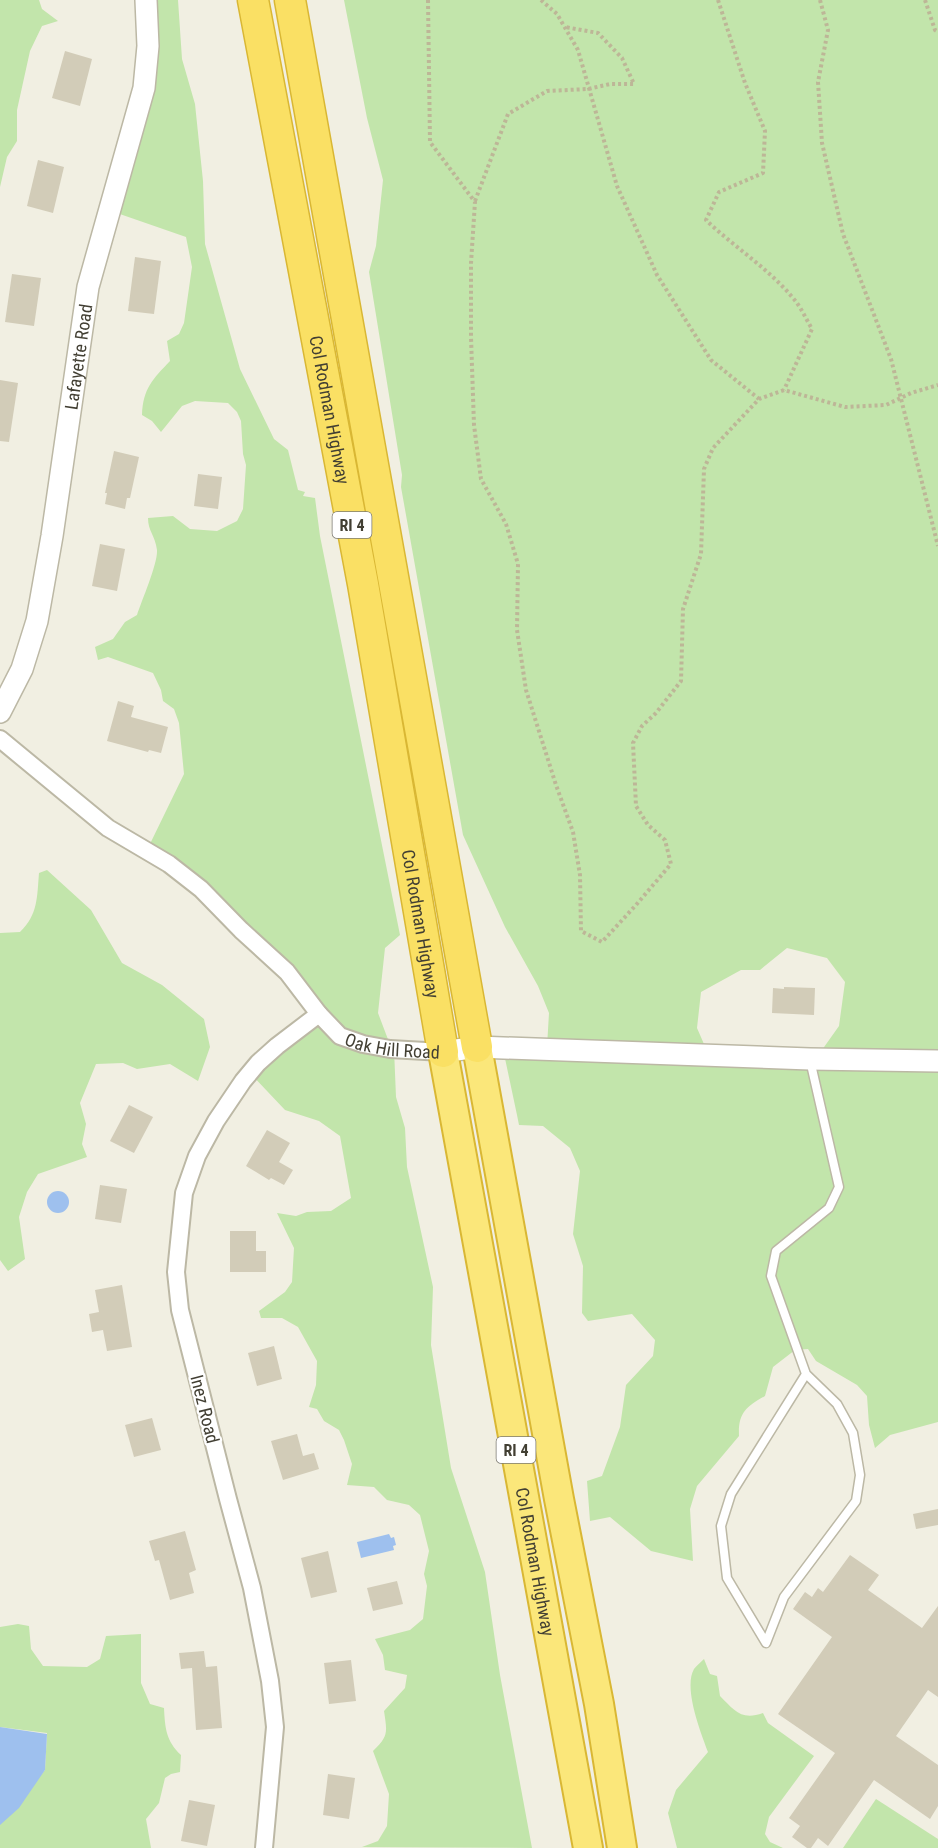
<svg xmlns="http://www.w3.org/2000/svg" width="938" height="1848" font-family="'Roboto Condensed',sans-serif">
	<rect width="100%" height="100%" fill="#f1efe2"/>
	<g fill="#c2e5ab" fill-rule="evenodd">
		<path d="M0,0H39L42,9L58,21L42,26L30,51L17,110V141L7,157L0,187Z"/>
		<path d="M144,0H178L182,59L195,104L203,181L205,244L240,369L274,439L288,450L298,490L305,492L303,496L315,498L320,536L400,935L385,948L378,1013L389,1042L394,1049L396,1097L405,1128L407,1167L433,1287L431,1345L451,1468L485,1572L500,1675L532,1848L362,1847L378,1841L387,1826L389,1794L373,1751C389,1736 387,1732 384,1711L405,1688L407,1675L385,1670L383,1655L375,1639L410,1630L423,1619L427,1586L424,1574L429,1551L420,1515L409,1505L387,1500L374,1487L347,1485L352,1464L344,1440L339,1430L324,1421L317,1409L309,1407L316,1385L317,1361L298,1327L282,1318H261L259,1311L285,1292L292,1282L294,1248L277,1213L296,1216L307,1212L331,1211L351,1198L340,1136L319,1121L285,1110L251,1074L316,1009L148,848L184,774L179,723L174,709L163,701L161,690L153,673L108,657L98,660L95,647L113,639L125,622L137,615C142,600 158,563 157,550C155,535 148,531 148,518L173,516L190,529L217,531L237,521L243,509L246,465L243,454L241,421L237,412L228,403L195,401L182,406L161,432L152,421L142,415C143,388 153,379 170,361L167,341L179,334L184,323L192,267L186,237L114,212L142,90Z"/>
		<path d="M344,0H938V1422L890,1435L875,1448L869,1425L867,1396L857,1385L816,1361L808,1349L795,1350L773,1367L765,1396C746,1407 738,1413 739,1436L697,1486L690,1509L693,1561L651,1551L610,1517L590,1521L587,1481L602,1476L620,1427L626,1385L653,1356L655,1340L632,1314L588,1321L582,1313L583,1266L573,1234L580,1171L570,1148L543,1126L519,1125L517,1115L503,1049L547,1047L549,1013L538,986L505,927L463,835L401,487L402,475L369,272L376,246L383,180L367,118ZM787,948L827,958L845,982L839,1026L817,1057L707,1051L697,1028L701,992L741,970H760Z"/>
		<path d="M47,870L91,910L122,963L162,985L204,1019L210,1047L198,1081L170,1064L137,1069L123,1063L96,1064L80,1103L86,1124L82,1144L87,1157L38,1174L27,1192L19,1217L25,1259L8,1271L0,1260V933L20,932C38,915 37,897 39,873Z"/>
		<path d="M18,1624L29,1626L31,1649L43,1666L87,1667L100,1659L106,1636L141,1634V1683L150,1704L164,1708C165,1728 166,1741 181,1755L180,1772L171,1774L165,1778L159,1803L146,1819L151,1848H0V1824L45,1770L47,1733L0,1727V1627Z"/>
		<path d="M704,1659L710,1674L717,1676L720,1696C734,1710 741,1721 763,1713L768,1723L814,1756L769,1817L765,1834L770,1842L783,1848H677L668,1813L676,1790L708,1752C701,1733 683,1688 694,1669C697,1665 701,1662 704,1659Z"/>
		<path d="M876,1799L938,1839V1848H843Z"/>
	</g>
	<g fill="#9ec0ee">
		<circle cx="58" cy="1202" r="11"/>
		<path d="M389,1534L391,1538L394,1537L396,1545L393,1546L394,1550L361,1558L357,1542Z"/>
		<path d="M0,1727L47,1734L45,1770L19,1808L0,1825Z"/>
	</g>
	<g fill="#d2ccb8">
		<path d="M65,51L92,59L80,106L52,98Z"/>
		<path d="M38,160L64,167L53,213L27,206Z"/>
		<path d="M135,257L161,261L154,314L128,311Z"/>
		<path d="M12,274L41,278L34,326L5,322Z"/>
		<path d="M0,380L18,383L9,442L0,441Z"/>
		<path d="M114,451L139,457L130,498H127L125,509L105,504L107,493H105Z"/>
		<path d="M198,474L222,477L218,509L194,506Z"/>
		<path d="M100,544L125,549L117,591L92,586Z"/>
		<path d="M118,701L134,706L131,717L168,727L161,753L149,750L148,752L107,741Z"/>
		<path d="M784,987L815,988L814,1015L772,1013L773,988L784,989Z"/>
		<path d="M129,1105L153,1117L134,1153L110,1141Z"/>
		<path d="M267,1130L290,1143L279,1162L293,1170L284,1185L271,1178L269,1180L246,1166Z"/>
		<path d="M100,1185L127,1189L121,1223L95,1219Z"/>
		<path d="M230,1231H256V1251H266V1272H230Z"/>
		<path d="M122,1285L132,1347L107,1351L103,1330L92,1332L89,1314L99,1312L95,1290Z"/>
		<path d="M274,1346L282,1379L257,1386L248,1353Z"/>
		<path d="M152,1418L161,1450L134,1457L125,1425Z"/>
		<path d="M297,1434L303,1456L314,1453L319,1469L283,1480L271,1441Z"/>
		<path d="M938,1509V1525L916,1529L913,1514Z"/>
		<path d="M185,1531L196,1570L189,1573L194,1593L170,1600L159,1560L155,1561L149,1541Z"/>
		<path d="M328,1551L337,1592L311,1598L301,1558Z"/>
		<path d="M850,1555L879,1575L868,1590L922,1628L938,1606V1697L928,1690L896,1736L938,1765V1806L930,1819L874,1780L828,1846L818,1838L811,1848H807L792,1837L800,1826L789,1818L835,1753L778,1714L832,1637L793,1609L805,1592L812,1597L818,1588L823,1592Z"/>
		<path d="M397,1581L403,1604L373,1611L367,1588Z"/>
		<path d="M204,1651L206,1667L217,1666L222,1728L196,1730L192,1668L181,1669L179,1653Z"/>
		<path d="M351,1660L356,1701L329,1704L324,1663Z"/>
		<path d="M328,1774L355,1778L349,1819L323,1815Z"/>
		<path d="M189,1800L215,1805L207,1846L181,1841Z"/>
	</g>
	<g fill="none" stroke-linecap="round" stroke-linejoin="round">
		<defs>
			<path id="service" d="M806,1374L837,1404L853,1433L860,1475L856,1501L784,1597L766,1643L727,1578L721,1526L731,1494L806,1374L771,1276L776,1251L829,1208L839,1187L810,1060"/>
			<g id="minor">
				<path id="s1" d="M0,739L108,828L169,864L201,889L241,930L287,972L319,1014L340,1036L363,1044L390,1049L443,1052"/>
				<path d="M264,1848L275,1727L270,1681L252,1588L228,1499L180,1310L176,1272L184,1193L197,1156L216,1121L243,1081L258,1063L277,1046L319,1014"/>
			</g>
			<g id="tertiary">
				<path id="s2" d="M0,712L22,669L37,621L52,536L88,287L144,88L148,46L146,0"/>
				<path d="M443,1052L477,1047L810,1059L938,1061"/>
			</g>
			<g id="trunk">
				<path d="M477,1047L559,1499L599,1704L622,1848"/>
				<path id="s3" d="M443,1052L588,1848"/>
			</g>
			<g id="motorway">
				<path id="s4" d="M253,0L363,584L443,1052"/>
				<path d="M290,0L477,1047"/>
			</g>
		</defs>
		<use href="#service" stroke="#bcb8a5" stroke-width="11"/>
		<use href="#minor" stroke="#bcb8a5" stroke-width="20"/>
		<use href="#tertiary" stroke="#bcb8a5" stroke-width="24"/>
		<use href="#trunk" stroke="#d9b734" stroke-width="32"/>
		<use href="#motorway" stroke="#d9b734" stroke-width="33"/>
		<g stroke="#bdb697" stroke-width="4" stroke-dasharray="3 3" stroke-linecap="butt">
			<path d="M428,0L430,142L475,202L471,263V337L474,425L481,479L506,524L518,564L517,630L526,690L556,785L573,832L580,875L581,931L602,942L636,905L671,864L665,840L648,825L636,806L633,743L642,726L656,713L681,681L683,609L701,554L704,469L713,448L759,399L784,390L845,407L886,405L911,393L938,385"/>
			<path d="M541,0L557,14L578,50L617,186L657,275L711,360L759,399"/>
			<path d="M718,0L745,83L765,131L763,173L719,192L706,220C734,247 768,268 793,298C801,307 806,319 812,329L784,390"/>
			<path d="M820,0L828,30L818,82L822,143L843,234L891,359L938,546"/>
			<path d="M925,0L935,30L938,32"/>
			<path d="M475,201L508,114L547,91L588,89L610,84H634L622,58L598,33L565,27"/>
		</g>
		<use href="#service" stroke="#fff" stroke-width="8"/>
		<use href="#minor" stroke="#fff" stroke-width="16"/>
		<use href="#tertiary" stroke="#fff" stroke-width="21"/>
		<use href="#trunk" stroke="#fbe77a" stroke-width="28"/>
		<use href="#motorway" stroke="#fae064" stroke-width="30"/>
	</g>
	<g text-anchor="middle" dominant-baseline="central" stroke-width="4.5" stroke-linejoin="round" paint-order="stroke">
		<g fill="#fff" stroke="#7b7970" stroke-width="1.5">
			<rect x="332.5" y="512" width="39" height="26" rx="4.5"/>
			<rect x="496.5" y="1437" width="39" height="26" rx="4.5"/>
		</g>
		<g font-size="16" font-weight="bold" fill="#423f33">
			<text x="352" y="525">RI 4</text>
			<text x="516" y="1450">RI 4</text>
		</g>
		<g font-size="18" fill="#423f33" stroke="#fff">
			<text stroke="none"><textPath href="#s2" startOffset="366">Lafayette Road</textPath></text>
			<text stroke="none"><textPath href="#s4" startOffset="417">Col Rodman Highway</textPath></text>
			<text stroke="none"><textPath href="#s4" startOffset="939">Col Rodman Highway</textPath></text>
			<text stroke="none"><textPath href="#s1" startOffset="508">Oak Hill Road</textPath></text>
			<text transform="translate(205 1409) rotate(76)">Inez Road</text>
			<text stroke="none"><textPath href="#s3" startOffset="518">Col Rodman Highway</textPath></text>
		</g>
	</g>
</svg>
